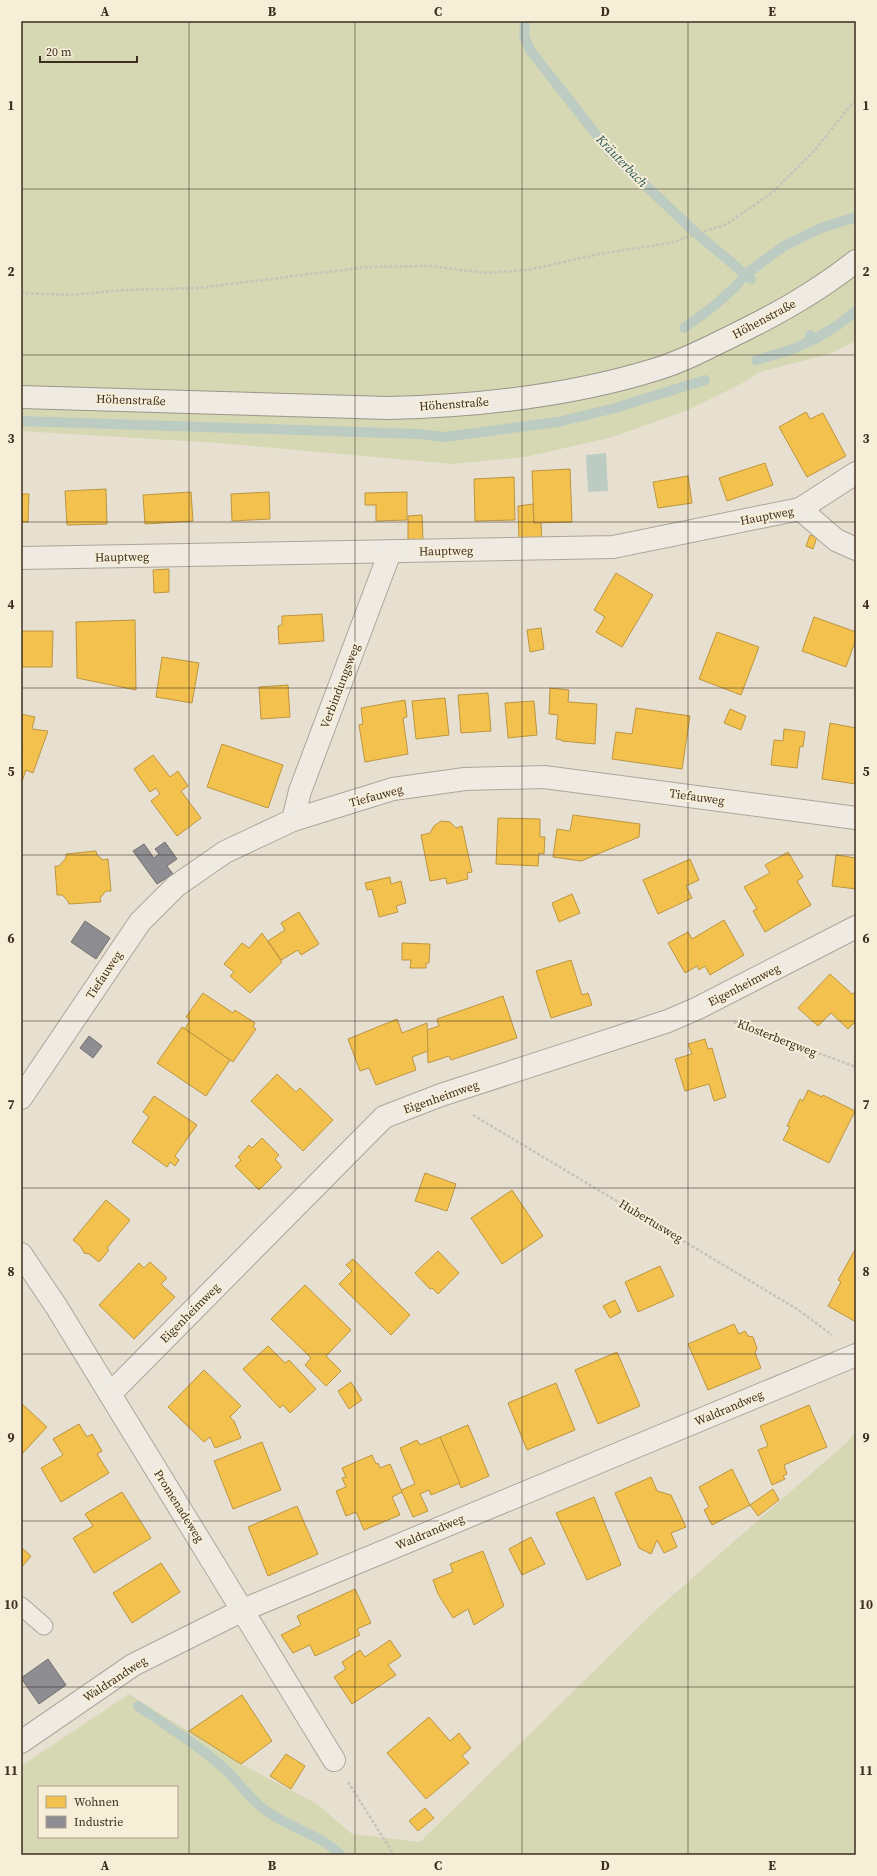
<svg xmlns="http://www.w3.org/2000/svg" width="877" height="1876" font-family="'Source Serif 4',serif">
	<rect width="100%" height="100%" fill="#e7e0d1"/>
	<g fill="#d6d7b3" fill-rule="evenodd">
		<path d="M21,21H856V341L829,354L760,372L739,385L688,410L613,437L525,457L453,464L219,443L21,431Z"/>
		<path d="M856,1432V1855H21V1766L129,1694L241,1764L317,1804L352,1834L420,1842L656,1610L846,1443ZM39,1787H177V1837H39Z"/>
	</g>
	<path fill="#bcccc2" d="M606,453L608,491L588,492L586,455Z"/>
	<g fill="#f2c14e" stroke="#bc9540">
		<path d="M806,412L810,419L823,413L846,456L807,477L779,427Z"/>
		<path d="M765,463L773,485L727,501L719,478Z"/>
		<path d="M570,469L572,522L534,523L532,471Z"/>
		<path d="M688,476L692,503L658,508L653,482Z"/>
		<path d="M514,477L515,520L475,521L474,479Z"/>
		<path d="M106,489L107,524L67,525L65,491Z"/>
		<path d="M191,492L193,521L145,524L143,495Z"/>
		<path d="M269,492L270,519L232,521L231,494Z"/>
		<path d="M407,492V520L376,521V505H365V493Z"/>
		<path d="M21,494H29L28,522H21Z"/>
		<path d="M533,504L534,523H541L542,542H519L518,506Z"/>
		<path d="M422,515L423,540L408,541V516Z"/>
		<path d="M810,535L817,537L813,549L806,546Z"/>
		<path d="M169,569V592L154,593L153,570Z"/>
		<path d="M616,573L653,595L622,647L596,632L605,617L594,610Z"/>
		<path d="M322,614L324,641L279,644L278,626L282,625V616Z"/>
		<path d="M814,617L856,632V639L846,667L802,651Z"/>
		<path d="M135,620L136,690L77,678L76,622Z"/>
		<path d="M541,628L544,649L530,652L527,630Z"/>
		<path d="M21,631H53L52,667H21Z"/>
		<path d="M717,632L759,647L741,695L699,679Z"/>
		<path d="M162,657L199,663L192,703L156,697Z"/>
		<path d="M288,685L290,717L261,719L259,687Z"/>
		<path d="M550,688L569,690L568,702L597,704L595,744L562,741V740L556,739L558,715L549,714Z"/>
		<path d="M488,693L491,731L461,733L458,695Z"/>
		<path d="M445,698L449,735L416,739L412,701Z"/>
		<path d="M405,700L407,717L403,718L408,754L365,762L359,725L363,724L361,708Z"/>
		<path d="M534,701L537,735L508,738L505,703Z"/>
		<path d="M636,708L690,716L682,769L612,759L616,732L632,734Z"/>
		<path d="M730,709L746,716L741,730L724,723Z"/>
		<path d="M21,714L35,717L32,729L48,731L33,773L26,770L21,784V754L23,749H21Z"/>
		<path d="M830,723L856,728V784L822,779Z"/>
		<path d="M784,729L805,732L803,747L800,746L797,768L771,765L774,740L783,741Z"/>
		<path d="M222,744L283,765L268,808L207,787Z"/>
		<path d="M153,755L170,777L178,771L188,786L181,791L201,818L177,836L151,801L160,794L156,788L150,792L134,769Z"/>
		<path d="M573,815L640,824L639,837L581,861L553,857L557,829L570,831Z"/>
		<path d="M498,818L540,819V837H545L544,854L539,853L538,866L496,864Z"/>
		<path d="M441,821L450,822L456,828L462,826L472,872L467,873L468,879L447,884L446,878L430,881L421,835L430,833L434,826Z"/>
		<path d="M96,851L97,855L103,860L108,859L111,891H106L100,898L101,902L69,904L68,901L62,895H57L55,866H59L66,858V854Z"/>
		<path d="M788,852L803,877L797,881L811,905L765,932L753,911L757,909L744,887L770,873L765,865Z"/>
		<path d="M836,855L856,858V889L832,886Z"/>
		<path d="M690,859L699,880L686,886L692,898L658,914L643,880Z"/>
		<path d="M390,877L391,884L401,881L406,903L396,906L398,912L379,917L372,889L367,890L365,883Z"/>
		<path d="M572,894L580,913L559,922L552,903Z"/>
		<path d="M299,912L319,944L301,955L298,950L281,960L268,941L285,930L281,923Z"/>
		<path d="M724,920L744,955L710,975L705,966L699,970L697,966L685,973L668,943L688,932L692,939Z"/>
		<path d="M262,933L282,962L250,993L230,976L234,972L224,964L242,943L249,948Z"/>
		<path d="M402,943L430,944L429,963H426V968H410L411,960H402Z"/>
		<path d="M571,960L582,995L588,993L592,1005L551,1018L536,971Z"/>
		<path d="M830,974L852,994L856,992V1021L848,1029L831,1013L818,1026L798,1008Z"/>
		<path d="M203,993L233,1013L235,1010L255,1023L253,1027L256,1029L233,1062L185,1029L190,1020L186,1017Z"/>
		<path d="M503,996L517,1038L451,1060L449,1056L428,1063L427,1030L439,1026L437,1019Z"/>
		<path d="M397,1019L402,1033L427,1023L428,1051L412,1057L416,1070L376,1085L369,1068L360,1071L348,1039Z"/>
		<path d="M182,1027L230,1060L206,1096L157,1063Z"/>
		<path d="M705,1039L708,1049L712,1048L726,1097L714,1101L709,1084L685,1091L675,1059L692,1054L688,1044Z"/>
		<path d="M277,1074L296,1092L300,1088L333,1120L303,1151L251,1101Z"/>
		<path d="M808,1090L822,1097L823,1095L855,1111L829,1163L783,1140L790,1127L787,1126L800,1099L803,1101Z"/>
		<path d="M154,1096L197,1125L175,1156L179,1160L175,1166L170,1162L167,1167L132,1142L149,1117L143,1112Z"/>
		<path d="M262,1138L279,1155L275,1159L282,1167L259,1190L235,1166L241,1160L238,1157L249,1145L252,1148Z"/>
		<path d="M425,1173L456,1184L447,1211L415,1201Z"/>
		<path d="M512,1190L543,1236L502,1264L471,1218Z"/>
		<path d="M106,1200L130,1220L107,1248L109,1250L99,1262L89,1254L84,1253L81,1247L73,1240Z"/>
		<path d="M856,1248V1322L828,1306L841,1282L838,1280Z"/>
		<path d="M438,1251L459,1273L438,1294L432,1288L430,1289L415,1273Z"/>
		<path d="M353,1259L410,1315L391,1335L339,1284L352,1271L346,1265Z"/>
		<path d="M150,1262L167,1278L161,1284L175,1297L134,1339L99,1305L139,1263L144,1268Z"/>
		<path d="M660,1266L674,1296L638,1312L625,1282Z"/>
		<path d="M305,1285L351,1330L326,1356L341,1371L326,1386L305,1365L311,1358L271,1319Z"/>
		<path d="M615,1300L621,1312L610,1318L603,1306Z"/>
		<path d="M734,1324L739,1334L745,1331L748,1336L753,1337L757,1348L755,1353L761,1368L708,1390L688,1344Z"/>
		<path d="M268,1346L285,1363L289,1360L316,1389L290,1413L283,1405L280,1408L243,1369Z"/>
		<path d="M617,1352L640,1406L598,1424L575,1370Z"/>
		<path d="M204,1370L241,1406L230,1417L234,1421L241,1438L215,1448L210,1437L204,1442L168,1407Z"/>
		<path d="M351,1382L362,1400L349,1409L338,1391Z"/>
		<path d="M556,1383L575,1430L527,1450L508,1403Z"/>
		<path d="M21,1403L47,1427L21,1455Z"/>
		<path d="M809,1405L827,1447L784,1465L787,1474L783,1476L785,1479L772,1485L758,1450L768,1446L760,1426Z"/>
		<path d="M79,1424L87,1437L92,1434L102,1451L97,1454L109,1473L61,1502L41,1468L63,1455L53,1439Z"/>
		<path d="M468,1425L489,1476L461,1488L440,1437Z"/>
		<path d="M440,1437L460,1483L431,1495L429,1490L420,1494L428,1511L413,1517L401,1490L415,1484L400,1448L417,1440L420,1445Z"/>
		<path d="M262,1442L281,1490L233,1509L214,1461Z"/>
		<path d="M372,1455L376,1464L378,1463L380,1468L390,1464L402,1492L392,1497L400,1515L364,1530L356,1512L346,1516L336,1491L346,1487L342,1478L346,1477L342,1468Z"/>
		<path d="M732,1469L750,1505L712,1525L704,1510L709,1507L699,1487Z"/>
		<path d="M651,1477L657,1491L671,1495L686,1527L671,1533L677,1547L664,1553L657,1540L651,1554L639,1548L615,1493Z"/>
		<path d="M773,1489L779,1500L758,1516L750,1505Z"/>
		<path d="M122,1492L151,1538L94,1573L73,1538L93,1526L85,1514Z"/>
		<path d="M594,1497L621,1565L587,1580L556,1513Z"/>
		<path d="M297,1506L318,1554L268,1576L248,1527Z"/>
		<path d="M531,1537L545,1564L522,1575L509,1549Z"/>
		<path d="M22,1548L31,1556L21,1568V1549Z"/>
		<path d="M483,1551L504,1606L474,1625L468,1609L453,1618L438,1594L433,1580L453,1572L450,1564Z"/>
		<path d="M161,1563L180,1592L132,1623L113,1593Z"/>
		<path d="M355,1589L371,1623L357,1629L360,1635L315,1656L310,1645L293,1653L281,1635L301,1625L297,1616Z"/>
		<path d="M390,1640L401,1656L388,1665L396,1675L352,1704L334,1677L346,1669L342,1662L360,1650L365,1657Z"/>
		<path d="M242,1695L272,1741L241,1764L189,1731Z"/>
		<path d="M429,1717L450,1741L459,1733L471,1748L462,1756L469,1763L426,1799L387,1753Z"/>
		<path d="M286,1754L305,1766L291,1789L270,1776Z"/>
		<path d="M425,1808L434,1818L418,1831L409,1821Z"/>
	</g>
	<g fill="#8d8d92" stroke="#757070">
		<path d="M165,842L177,859L167,866L173,874L157,884L133,851L144,844L154,858L159,854L155,849Z"/>
		<path d="M85,921L110,938L96,959L71,942Z"/>
		<path d="M89,1036L102,1046L93,1058L80,1048Z"/>
		<path d="M48,1659L66,1685L39,1704L21,1678Z"/>
	</g>
	<g fill="none" stroke-linecap="round" stroke-linejoin="round">
		<g stroke="#bcccc2" stroke-width="10">
			<path d="M525,21L524,36L530,50L609,151L697,234L751,279"/>
			<path d="M684,328L714,306L735,287L746,274L784,246L821,228L856,217"/>
			<path d="M810,335L815,339L838,325L856,311"/>
			<path d="M756,360L793,349L815,339"/>
			<path d="M21,421L419,434L444,437L558,422L615,408L705,380"/>
			<path d="M138,1706C168,1727 200,1746 227,1771C240,1784 250,1799 265,1810C289,1828 320,1834 341,1855"/>
		</g>
		<defs>
			<path id="lane" d="M21,1606L44,1626"/>
			<g id="street">
				<path d="M800,509L836,540L856,549"/>
				<path d="M21,558L613,547L800,509L856,473"/>
				<path d="M293,820L300,791L390,552"/>
				<path d="M21,1098L140,922L176,886L225,852L293,820L393,789L465,779L544,777L856,818"/>
				<path d="M21,1254L56,1306L334,1760"/>
				<path d="M110,1394L384,1117L441,1095L668,1021L698,1008L856,927"/>
				<path d="M21,1742L133,1665L243,1610L856,1355"/>
			</g>
			<path id="secondary" d="M21,397L388,408C478,406 571,396 657,369C680,362 702,351 724,340C772,317 814,294 856,261"/>
		</defs>
		<use href="#lane" stroke="#ada599" stroke-width="19"/>
		<use href="#street" stroke="#ada599" stroke-width="24"/>
		<use href="#secondary" stroke="#9c958a" stroke-width="24"/>
		<g stroke="#c8c2b9" stroke-width="2.5" stroke-dasharray="3 2" stroke-linecap="butt">
			<path d="M21,293L71,295L125,290L198,288L367,267L430,266L485,273L528,270L600,254L670,243L727,224L773,192L814,151L856,99"/>
			<path d="M734,1022L856,1067"/>
			<path d="M473,1115L797,1309L832,1335"/>
			<path d="M348,1782L394,1855"/>
		</g>
		<use href="#lane" stroke="#efebe3" stroke-width="17"/>
		<use href="#street" stroke="#efebe3" stroke-width="22"/>
		<use href="#secondary" stroke="#efebe3" stroke-width="22"/>
	</g>
	<path fill="none" stroke="#3d2e20" stroke-width="1" stroke-opacity="0.55" d="M189,21V1855M355,21V1855M522,21V1855M688,21V1855M21,189H856M21,355H856M21,522H856M21,688H856M21,855H856M21,1021H856M21,1188H856M21,1354H856M21,1521H856M21,1687H856"/>
	<g text-anchor="middle" dominant-baseline="central" stroke-width="4" stroke-linejoin="round" paint-order="stroke">
		<g font-size="12" fill="#3d2e20" stroke="#f7eed8">
			<text transform="translate(764 319) rotate(-28)">Höhenstraße</text>
			<text transform="translate(131 400) rotate(2)">Höhenstraße</text>
			<text transform="translate(454 404) rotate(-4)">Höhenstraße</text>
			<text transform="translate(767 516) rotate(-11)">Hauptweg</text>
			<text transform="translate(446 551) rotate(-1)">Hauptweg</text>
			<text transform="translate(122 557) rotate(-1)">Hauptweg</text>
			<text transform="translate(340 686) rotate(-69)">Verbindungsweg</text>
			<text transform="translate(376 796) rotate(-15)">Tiefauweg</text>
			<text transform="translate(697 797) rotate(8)">Tiefauweg</text>
			<text transform="translate(104 975) rotate(-56)">Tiefauweg</text>
			<text transform="translate(744 985) rotate(-27)">Eigenheimweg</text>
			<text transform="translate(777 1038) rotate(21)">Klosterbergweg</text>
			<text transform="translate(441 1097) rotate(-19)">Eigenheimweg</text>
			<text transform="translate(651 1221) rotate(31)">Hubertusweg</text>
			<text transform="translate(190 1313) rotate(-45)">Eigenheimweg</text>
			<text transform="translate(729 1408) rotate(-23)">Waldrandweg</text>
			<text transform="translate(179 1506) rotate(58)">Promenadeweg</text>
			<text transform="translate(430 1532) rotate(-23)">Waldrandweg</text>
			<text transform="translate(115 1679) rotate(-33)">Waldrandweg</text>
		</g>
		<g font-size="13" font-style="italic" fill="#2f5d5a" stroke="#f7eed8">
			<text transform="translate(622 161) rotate(46)">Kräuterbach</text>
		</g>
	</g>
	<rect width="877" height="1876" fill="none" stroke="#f7eed8" stroke-width="44"/>
	<rect x="38" y="1786" width="140" height="52" fill="#f7eed8" stroke="#ada18e"/>
	<rect x="46" y="1796" width="20" height="12" fill="#f2c14e" stroke="#ada18e"/>
	<text x="74" y="1806" font-size="12" fill="#3d2e20">Wohnen</text>
	<rect x="46" y="1816" width="20" height="12" fill="#8d8d92" stroke="#ada18e"/>
	<text x="74" y="1826" font-size="12" fill="#3d2e20">Industrie</text>
	<path d="M40 56v6h97v-6" fill="none" stroke="#3d2e20" stroke-width="2"/>
	<text x="46" y="56" font-size="12" fill="#3d2e20" stroke="#f7eed8" stroke-width="3" paint-order="stroke">20 m</text>
	<rect x="22" y="22" width="833" height="1832" fill="none" stroke="#3d2e20" stroke-width="1.5"/>
	<g font-size="13" text-anchor="middle" font-weight="bold" fill="#3d2e20">
		<text x="105" y="16">A</text>
		<text x="272" y="16">B</text>
		<text x="438" y="16">C</text>
		<text x="605" y="16">D</text>
		<text x="772" y="16">E</text>
		<text x="11" y="110">1</text>
		<text x="866" y="110">1</text>
		<text x="11" y="276">2</text>
		<text x="866" y="276">2</text>
		<text x="11" y="443">3</text>
		<text x="866" y="443">3</text>
		<text x="11" y="609">4</text>
		<text x="866" y="609">4</text>
		<text x="11" y="776">5</text>
		<text x="866" y="776">5</text>
		<text x="11" y="943">6</text>
		<text x="866" y="943">6</text>
		<text x="11" y="1109">7</text>
		<text x="866" y="1109">7</text>
		<text x="11" y="1276">8</text>
		<text x="866" y="1276">8</text>
		<text x="11" y="1442">9</text>
		<text x="866" y="1442">9</text>
		<text x="11" y="1609">10</text>
		<text x="866" y="1609">10</text>
		<text x="11" y="1775">11</text>
		<text x="866" y="1775">11</text>
		<text x="105" y="1870">A</text>
		<text x="272" y="1870">B</text>
		<text x="438" y="1870">C</text>
		<text x="605" y="1870">D</text>
		<text x="772" y="1870">E</text>
	</g>
</svg>
